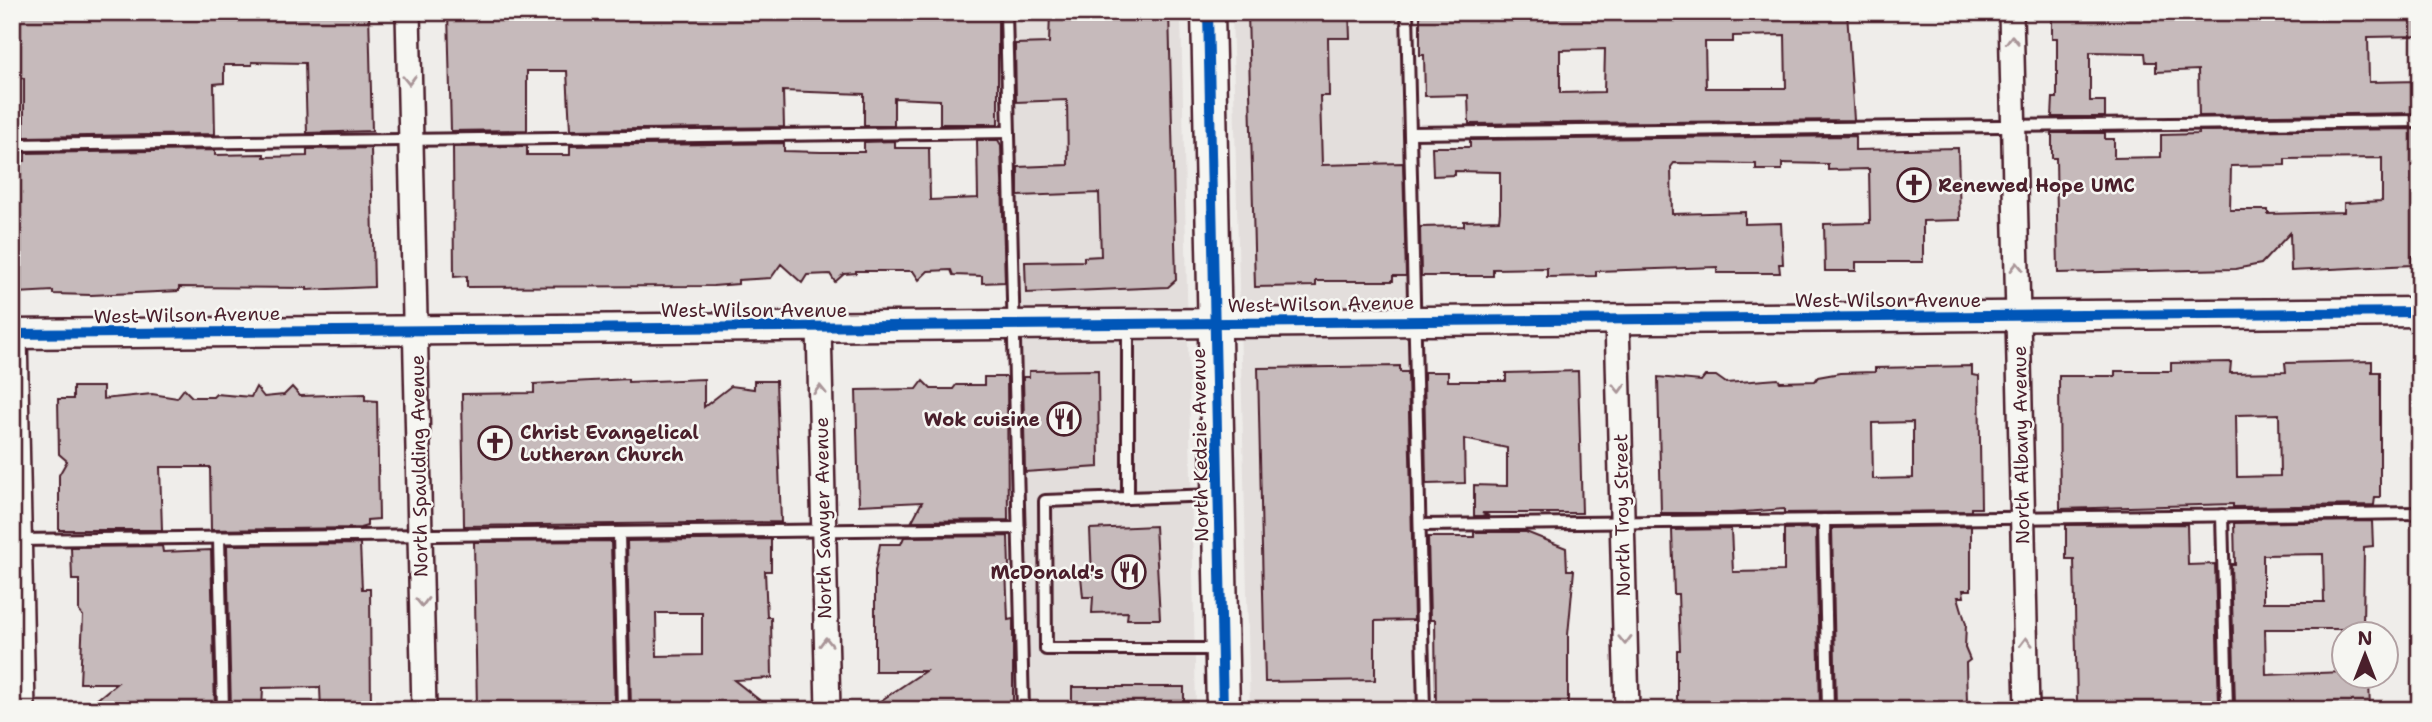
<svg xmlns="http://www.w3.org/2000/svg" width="2432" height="722" font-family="'Shantell Sans',sans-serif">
	<rect width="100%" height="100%" fill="#efedea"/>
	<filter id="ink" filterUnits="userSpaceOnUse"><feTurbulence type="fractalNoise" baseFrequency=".0143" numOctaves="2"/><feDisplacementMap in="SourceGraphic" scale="14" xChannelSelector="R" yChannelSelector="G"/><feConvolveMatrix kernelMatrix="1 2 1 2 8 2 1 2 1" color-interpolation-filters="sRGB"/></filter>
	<g filter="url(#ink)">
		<g fill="#e3dedc">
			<path d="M1007,12H1181L1196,710H1026Z"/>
			<path d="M1232,12H1407L1421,710H1250Z"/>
		</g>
		<g fill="#c6babb" stroke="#4a1f2b" stroke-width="2" fill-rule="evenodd">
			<path d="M12,12H369L372,131L307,133L305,63L252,62V65H224V83L214,84L215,134L24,137V78L13,79Z"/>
			<path d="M448,12H998V124H940V100L894,98V126H864V94L783,91L784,127L570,130L567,71H527V130L451,131Z"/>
			<path d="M1050,12H1169L1176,280L1168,287L1026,293L1025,262L1084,261V257L1101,256L1099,193L1018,196V167L1068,165L1067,100L1016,102L1015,44L1049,43Z"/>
			<path d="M1248,12H1349L1350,38H1328L1329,96H1320L1322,165L1403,163L1406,276H1393V281H1316V286L1255,287Z"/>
			<path d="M1420,12H1847L1854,120L1469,124L1468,95L1425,96L1424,55H1420ZM1785,35L1786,88H1706L1705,42H1733V36ZM1605,49L1604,92L1560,93V50Z"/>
			<path d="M2052,12H2420V36L2368,37L2369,82L2420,81V113L2199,116L2198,70L2156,72V62H2146L2145,53L2090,52V101H2105V117H2052L2053,98H2057V38H2052Z"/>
			<path d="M2420,129V256H2412V265L2291,271L2290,233L2261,264L2235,269L2058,273L2056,158H2052V133H2105V139H2114V158L2161,157V135L2199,134V131ZM2382,158V201L2344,203V212L2268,214V210H2230L2231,166L2285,165V159Z"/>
			<path d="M1855,136V150L1958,148L1960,220L1923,221V262H1856V271H1825L1824,224L1870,223L1869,169L1828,170V164L1782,163V170H1756V164L1674,163L1671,167L1672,214L1745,212V224L1781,223L1783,264H1779L1780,273H1717V267L1596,271V276L1547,277V268L1493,269V276H1421L1420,227L1464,226V221L1499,220L1500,212V172L1455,171V175L1433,176L1432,147H1470V140Z"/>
			<path d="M977,140H998L1001,145L1005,282L982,283V276L953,275L951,270L928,271L919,280L913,271H856V273L844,274L835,282L830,274L807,275L802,283L781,264L771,278L738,280V284L713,286L467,287V276L454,277L453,147L527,146V155H570V146L784,143V151L821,152H864V142L895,141V148H929L930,200L978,198Z"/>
			<path d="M371,148L374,287L307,290V288L179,287V291L91,295L53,294V291L17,293L16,217H20L19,161H25V153L215,150V155L264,154V157L307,156V149Z"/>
			<path d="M2372,361V372H2380V497H2375L2374,505L2233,507V504L2060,509L2059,376H2115V371H2171V363L2231,362L2230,373L2286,372L2285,363ZM2279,414L2280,476L2237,477L2236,415Z"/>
			<path d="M1400,366V372H1408L1414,620L1375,621V680L1265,682L1258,368Z"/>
			<path d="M1972,366V375L1979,376L1981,508H1971V511L1784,513V509L1731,513H1661L1658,377L1701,381L1705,376H1716L1726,383L1778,379L1780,382L1815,381L1818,377L1840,373L1875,372V368ZM1913,422V478L1873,479L1872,423Z"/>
			<path d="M1098,370L1099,467L1025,472L1023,377H1029V371Z"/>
			<path d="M1578,371L1582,513H1482L1489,516H1474V485L1507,486V448L1464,439L1465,483L1426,484L1424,372H1448V381H1506V373Z"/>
			<path d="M984,377H1007L1008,520L912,521L922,502L859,505L856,390L917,389L923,381L931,389H953L956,385H984Z"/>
			<path d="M628,379V382L704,379V407L731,386L754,389V381H776L781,522L464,526L462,394L534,393V384Z"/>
			<path d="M73,387H103V399L152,394L177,398L184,389L192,397H213L216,394L251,397L256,387L264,397L284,395L292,387L300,396L365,394V400L377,401L379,519L367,520V526L360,528L211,530L210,467H160L162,530H59V475L67,461L59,454L58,399H73Z"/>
			<path d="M2372,521L2373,546L2364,547L2363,629H2265L2266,675L2344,672V676H2365L2369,679L2370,710H2321L2320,703L2235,705L2231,564H2235L2234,523ZM2323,554L2324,602H2263V555Z"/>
			<path d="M2187,524L2188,565L2215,564L2219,706L2087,710V703H2077L2074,559H2066V525Z"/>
			<path d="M1155,526L1160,619H1127L1128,612L1092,613L1093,597H1083L1081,576H1092L1090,529Z"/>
			<path d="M1971,526V590H1963L1964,597H1958L1966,624L1965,648L1970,660L1966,663L1967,703L1864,705V710L1836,709L1832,528Z"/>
			<path d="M1816,528L1820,709L1684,708L1677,699V650H1680L1678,594H1674L1672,530L1731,529L1733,572L1784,571V529Z"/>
			<path d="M1474,532H1526L1566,548L1567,570H1574L1568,635V709L1436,710L1435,620H1430L1428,537H1474Z"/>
			<path d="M1008,536L1009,567H1006L1008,620L1013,619V707L867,710L925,671H875V571L880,544H901L904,537Z"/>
			<path d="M771,539V571H765L767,617H771L772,678L734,680L772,710H631L627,541ZM656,613H702V655L657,656Z"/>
			<path d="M611,541L615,710H477L474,542Z"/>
			<path d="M360,544L362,589H370L371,710H321L320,687L263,688L262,710H231L227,545Z"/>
			<path d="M162,546L163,552L211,550L215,710H84L117,683H80L83,616L79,611V580H72L71,547Z"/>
			<rect x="1072" y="687" width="112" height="23"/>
		</g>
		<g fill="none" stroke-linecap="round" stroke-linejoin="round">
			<defs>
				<g id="service">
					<path d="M1006,12L1023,710"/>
					<path d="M1407,12L1424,710"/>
					<path d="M1410,133L2420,121"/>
					<path d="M12,145L1009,132"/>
					<path d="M1128,326V498L1216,495"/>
					<path d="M1128,498L1045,501L1046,649H1221"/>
					<path d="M2222,515L2227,710"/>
					<path d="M1824,520L1828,710"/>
					<path d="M1420,525L2420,513"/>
					<path d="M619,533L623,710"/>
					<path d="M219,538L223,710"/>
					<path d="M17,540L1019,528"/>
				</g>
				<g id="minor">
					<path d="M408,12L424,710"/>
					<path d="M2011,12L2027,710"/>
					<path d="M1617,319L1627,710"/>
					<path d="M819,326L828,710"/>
					<path d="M15,334L23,710"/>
				</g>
				<path id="tertiary" d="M12,334L2420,312"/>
				<path id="secondary" d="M1208,12L1223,710"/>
			</defs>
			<use href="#service" stroke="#4a1f2b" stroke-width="16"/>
			<use href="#minor" stroke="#4a1f2b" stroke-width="28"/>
			<use href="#tertiary" stroke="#4a1f2b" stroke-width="33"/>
			<use href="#secondary" stroke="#4a1f2b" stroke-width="37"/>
			<use href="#service" stroke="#f6f6f2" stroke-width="10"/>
			<use href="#minor" stroke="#f6f6f2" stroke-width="23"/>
			<use href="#tertiary" stroke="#f6f6f2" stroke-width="28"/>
			<use href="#secondary" stroke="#f6f6f2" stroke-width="32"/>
			<defs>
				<g id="cycleway">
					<path d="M1208,12L1223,710"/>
					<path d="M12,334L2420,312"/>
				</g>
			</defs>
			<use href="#cycleway" stroke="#f6f6f2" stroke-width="15"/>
			<use href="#cycleway" stroke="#0057b8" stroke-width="10"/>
		</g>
		<defs><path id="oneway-chevron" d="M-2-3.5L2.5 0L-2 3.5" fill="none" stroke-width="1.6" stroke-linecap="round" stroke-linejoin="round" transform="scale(1.75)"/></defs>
		<g stroke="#a99598">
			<use href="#oneway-chevron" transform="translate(2012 40) rotate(-91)"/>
			<use href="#oneway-chevron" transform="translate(409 80) rotate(89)"/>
			<use href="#oneway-chevron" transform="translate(2017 267) rotate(-91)"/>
			<use href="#oneway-chevron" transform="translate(1619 388) rotate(88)"/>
			<use href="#oneway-chevron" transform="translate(820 390) rotate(-91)"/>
			<use href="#oneway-chevron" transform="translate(422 602) rotate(89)"/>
			<use href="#oneway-chevron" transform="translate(1625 640) rotate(89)"/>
			<use href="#oneway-chevron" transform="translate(826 642) rotate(-91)"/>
			<use href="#oneway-chevron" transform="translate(2026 642) rotate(-91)"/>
		</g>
	</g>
	<defs>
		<symbol id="church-ring" viewBox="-11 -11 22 22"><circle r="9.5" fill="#f6f6f2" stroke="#4a1f2b" stroke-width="1.5"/><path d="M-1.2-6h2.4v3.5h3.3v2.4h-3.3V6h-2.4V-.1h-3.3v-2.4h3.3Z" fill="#4a1f2b"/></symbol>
		<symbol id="restaurant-ring" viewBox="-11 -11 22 22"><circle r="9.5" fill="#f6f6f2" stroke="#4a1f2b" stroke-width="1.5"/><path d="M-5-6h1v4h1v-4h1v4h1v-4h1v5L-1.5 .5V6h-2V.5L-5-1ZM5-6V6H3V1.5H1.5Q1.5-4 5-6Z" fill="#4a1f2b"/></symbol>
	</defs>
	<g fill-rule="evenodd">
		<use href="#church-ring" x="1895" y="166" width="38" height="38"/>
		<use href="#restaurant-ring" x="1045" y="400" width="38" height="38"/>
		<use href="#church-ring" x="476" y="424" width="38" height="38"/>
		<use href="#restaurant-ring" x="1110" y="553" width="38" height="38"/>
	</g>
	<g text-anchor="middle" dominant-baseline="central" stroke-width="5" stroke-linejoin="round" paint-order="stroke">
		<g font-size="19" font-weight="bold" fill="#4a1f2b" stroke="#f6f6f2" text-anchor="start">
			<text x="1938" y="185">Renewed Hope UMC</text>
			<text x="1040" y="419" text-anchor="end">Wok cuisine</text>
			<text x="520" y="432">Christ Evangelical<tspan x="520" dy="22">Lutheran Church</tspan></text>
			<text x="1104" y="572" text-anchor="end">McDonald's</text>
		</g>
		<g font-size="19" fill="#4a1f2b" stroke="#f6f6f2">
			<text x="1888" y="300">West Wilson Avenue</text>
			<text transform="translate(1321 304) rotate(-1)">West Wilson Avenue</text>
			<text x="754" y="310">West Wilson Avenue</text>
			<text transform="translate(187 315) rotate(-1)">West Wilson Avenue</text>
			<text transform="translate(1200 445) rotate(-91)">North Kedzie Avenue</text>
			<text transform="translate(2021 445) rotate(-91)">North Albany Avenue</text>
			<text transform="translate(419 466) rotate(-91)">North Spaulding Avenue</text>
			<text transform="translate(1622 515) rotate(-91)">North Troy Street</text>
			<text transform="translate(823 518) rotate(-91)">North Sawyer Avenue</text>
		</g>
	</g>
	<rect width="2432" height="722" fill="none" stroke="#f6f6f2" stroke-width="42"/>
	<rect x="21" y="21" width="2390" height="680" fill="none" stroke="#4a1f2b" stroke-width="2.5" filter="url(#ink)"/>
	<g transform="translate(2365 655)"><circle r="33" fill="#f6f6f2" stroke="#b1a0a2" stroke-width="2"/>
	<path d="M0-5L12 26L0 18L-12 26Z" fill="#4a1f2b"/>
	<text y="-10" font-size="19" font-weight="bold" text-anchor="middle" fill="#4a1f2b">N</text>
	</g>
</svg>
